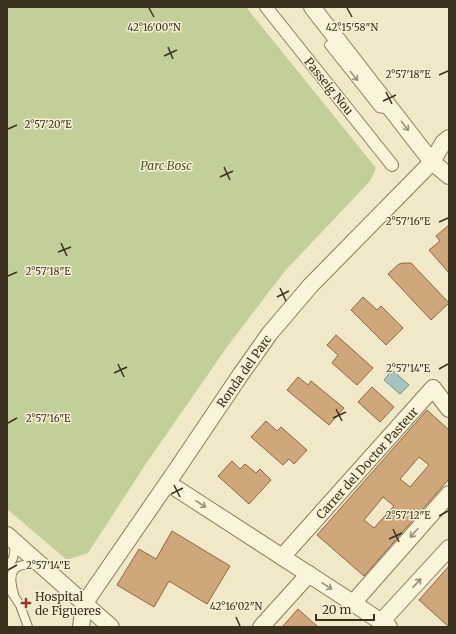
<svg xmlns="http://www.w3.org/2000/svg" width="456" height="634" font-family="Merriweather,serif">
	<rect width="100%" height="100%" fill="#f0e8c6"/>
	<path fill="#c3cf99" d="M7,7H246L376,168L370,181L284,272L227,347L147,462L88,553L67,560L7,509Z"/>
	<path fill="#a8c3be" stroke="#6d928d" d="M392,370L409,385L400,394L384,380Z"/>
	<g fill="#cfa77b" stroke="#8c6740" fill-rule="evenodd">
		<path d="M449,225V273L429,250L440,241L436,236Z"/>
		<path d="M404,263H411L449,303L431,320L388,274L399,264Z"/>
		<path d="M363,297L377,310L381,306L403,328L386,345L351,310Z"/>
		<path d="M336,335L373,368L357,385L332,363L338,355L327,345Z"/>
		<path d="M298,377L308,385L311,381L344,408L329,425L287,390Z"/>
		<path d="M372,387L394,407L380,422L358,402Z"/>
		<path d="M427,410L449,430V479L364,576L317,535ZM419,457L429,465L410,487L400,479ZM383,497L394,506L374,528L364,520Z"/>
		<path d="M266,421L277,431L281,427L307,450L294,464L289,459L283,465L251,437Z"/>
		<path d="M232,461L240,469L245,464L256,473L260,469L271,480L249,504L218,476Z"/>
		<path d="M172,531L230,566L207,604L169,581L154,607L117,585L139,549L156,559Z"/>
		<path d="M449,566V627L419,600Z"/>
		<path d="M298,609L318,627H282Z"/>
	</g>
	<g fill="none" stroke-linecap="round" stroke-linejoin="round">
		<defs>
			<g id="service">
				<path d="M329,45L379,108L390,110"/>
				<path d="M7,567C14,561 16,550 13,542"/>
				<path d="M10,590L20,605L28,627"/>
				<path d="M14,594C7,571 13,562 38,565"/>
			</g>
			<path id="pedestrian" d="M266,7L392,165"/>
			<g id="minor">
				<path d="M312,7L432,162L449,176"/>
				<path d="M168,483L353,603L389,627"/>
				<path d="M7,535L111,627"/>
				<path d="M282,557L433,388L449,409"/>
				<path d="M353,603L449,494"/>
				<path d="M381,622L449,548"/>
				<path d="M81,627L84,604L177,469L241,374L270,333L311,285L432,162L443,143L449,138"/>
				<path d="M261,627L309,574"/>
			</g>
		</defs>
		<use href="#service" stroke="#8c7b5b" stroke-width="10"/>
		<use href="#pedestrian" stroke="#8c7b5b" stroke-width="14"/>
		<use href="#minor" stroke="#8c7b5b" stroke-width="18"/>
		<use href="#service" stroke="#faf4da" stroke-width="8"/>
		<use href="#pedestrian" stroke="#faf4da" stroke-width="12"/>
		<use href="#minor" stroke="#faf4da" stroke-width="16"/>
	</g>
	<defs><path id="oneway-shaft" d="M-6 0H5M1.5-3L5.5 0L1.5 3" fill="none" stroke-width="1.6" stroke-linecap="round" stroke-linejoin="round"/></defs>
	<g stroke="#9b927c">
		<use href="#oneway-shaft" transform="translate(354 76) rotate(51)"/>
		<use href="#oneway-shaft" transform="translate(405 126) rotate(52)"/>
		<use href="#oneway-shaft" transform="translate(201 504) rotate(33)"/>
		<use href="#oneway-shaft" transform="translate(414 533) rotate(131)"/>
		<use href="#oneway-shaft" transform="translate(417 583) rotate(-47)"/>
		<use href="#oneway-shaft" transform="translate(327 586) rotate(33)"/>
	</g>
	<path fill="none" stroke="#3c301f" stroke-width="1.5" d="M149,8L154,17M347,8L352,17M168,47L173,59M164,56L177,50M439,75L448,71M386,92L392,104M383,101L396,95M8,129L17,125M224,167L230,180M220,177L233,171M439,222L448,218M61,243L67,256M58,252L71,247M8,276L17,272M280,288L286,301M277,297L289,291M118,364L124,377M439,369L448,364M114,373L127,367M336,409L342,421M333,418L346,412M8,423L17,418M174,485L180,497M171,494L183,488M439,516L448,511M393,529L399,542M389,539L402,533M8,570L17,565M236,617L240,626"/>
	<path fill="#9e3528" stroke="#f7f1d6" stroke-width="1.5" d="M24 597h4v4h4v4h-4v4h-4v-4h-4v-4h4z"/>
	<g text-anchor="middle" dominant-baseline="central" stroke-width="3" stroke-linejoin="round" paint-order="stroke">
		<g font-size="12" fill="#3c301f" stroke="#f7f1d6">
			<text transform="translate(329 86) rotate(51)">Passeig Nou</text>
			<text transform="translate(244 371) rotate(-55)">Ronda del Parc</text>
			<text transform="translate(367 463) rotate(-48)">Carrer del Doctor Pasteur</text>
		</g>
		<g font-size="12" font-style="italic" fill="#465925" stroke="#f7f1d6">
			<text x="166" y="165">Parc Bosc</text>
		</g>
		<g font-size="12" fill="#3c301f" stroke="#f7f1d6" text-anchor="start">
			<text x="35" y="596">Hospital<tspan x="35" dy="14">de Figueres</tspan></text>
		</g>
	</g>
	<g font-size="10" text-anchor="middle" fill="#3c301f" stroke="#f7f1d6" stroke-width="3" stroke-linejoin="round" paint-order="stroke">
		<text x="352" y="31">42°15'58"N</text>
		<text x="154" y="31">42°16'00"N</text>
		<text x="408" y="78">2°57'18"E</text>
		<text x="48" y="128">2°57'20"E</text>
		<text x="408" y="225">2°57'16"E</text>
		<text x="48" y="275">2°57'18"E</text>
		<text x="408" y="372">2°57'14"E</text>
		<text x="48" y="422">2°57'16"E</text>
		<text x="408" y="519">2°57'12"E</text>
		<text x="48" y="569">2°57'14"E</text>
		<text x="236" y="610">42°16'02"N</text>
	</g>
	<rect width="456" height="634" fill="none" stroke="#3c301f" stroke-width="16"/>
	<path d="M316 614v6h58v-6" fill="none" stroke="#3c301f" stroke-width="2"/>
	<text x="322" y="614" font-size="12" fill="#3c301f" stroke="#f7f1d6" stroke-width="3" paint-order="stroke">20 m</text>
</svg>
